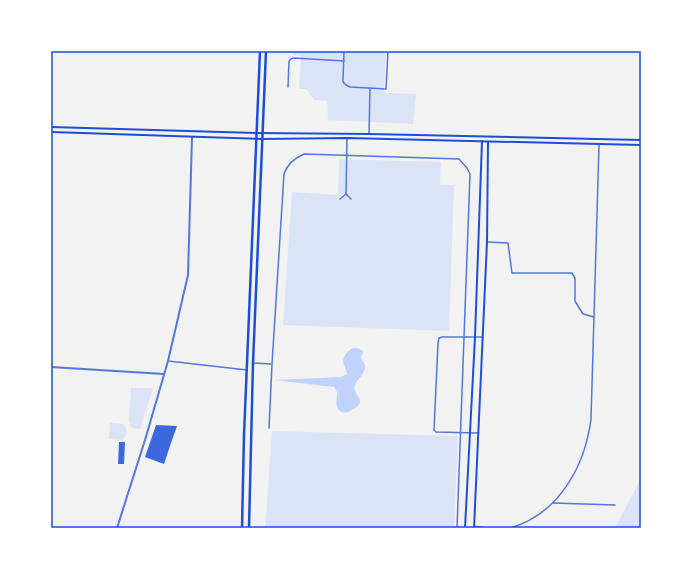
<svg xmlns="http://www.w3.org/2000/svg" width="692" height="579" font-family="'PT Sans Narrow',sans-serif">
	<rect width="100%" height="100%" fill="#f2f2f2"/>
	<g fill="#dbe4f7">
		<path d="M294,51H386L384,93L416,94L413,124L328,120L327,101L314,100L306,89H299L301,56L294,55Z"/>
		<path d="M339,159L441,162L440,185H454L449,331L283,325L292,192L338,195Z"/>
		<path d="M131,388H153L140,429L132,428L129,421Z"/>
		<path d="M110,423L124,424C128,431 127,434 122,440L109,439Z"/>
		<path d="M272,431L458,436L454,528H265Z"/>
		<path d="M641,478V525L639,528H614L619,521Z"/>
	</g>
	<path fill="#bfd3fe" d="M353,348H358L363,351V352L361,358C362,361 365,363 365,366C366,373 357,379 355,385C351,396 373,401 348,412C345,413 342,413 339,410C334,405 338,398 337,392C337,392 334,387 334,387L274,380L341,377L347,374C346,370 345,368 344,365C341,358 347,351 353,348Z"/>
	<g fill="#3d67dc">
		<path d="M156,425L177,426L171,443L164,464L145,457Z"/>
		<path d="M119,442H125L124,464H118Z"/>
	</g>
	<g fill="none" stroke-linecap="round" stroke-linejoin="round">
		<g stroke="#5277de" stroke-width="1.5">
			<path d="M344,51L343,82L346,85L350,87L386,89L388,51"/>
			<path d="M288,87L289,61L291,59L294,58L344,61"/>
			<path d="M369,134L370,88"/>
			<path d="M346,194L351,199"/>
			<path d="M340,199L346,194L347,138"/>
			<path d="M487,242L508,243L512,273H572L575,278V301L583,314L594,317"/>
			<path d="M168,361L247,370"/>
			<path d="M253,363L271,364"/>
			<path d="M269,428L272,364L284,174C287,164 295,158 304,154L459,159L467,168L470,174L457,528"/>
			<path d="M478,433L436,432L434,430L438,343L439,338L442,337H482"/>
			<path d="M553,503L615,505"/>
			<path d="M474,526L486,528"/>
			<path d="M510,528C559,514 585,466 591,419L599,145"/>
		</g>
		<g stroke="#5277de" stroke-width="2">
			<path d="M51,367L164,374"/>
			<path d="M117,528L145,440L168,361L188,275L192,137"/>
		</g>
		<g stroke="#1d4ed8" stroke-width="2">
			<path d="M51,127L257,133L369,134L641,140"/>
			<path d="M51,132L262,139L347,138L641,145"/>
			<path d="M465,528L475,337L482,141"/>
			<path d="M474,528L487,242L488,142"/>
		</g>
		<g stroke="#1d4ed8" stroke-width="2.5">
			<path d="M242,528L244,435L260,51"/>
			<path d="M249,528L253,363L266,51"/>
		</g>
	</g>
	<rect width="692" height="579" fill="none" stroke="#ffffff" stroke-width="104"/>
	<rect x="52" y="52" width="588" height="475" fill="none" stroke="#1d4ed8" stroke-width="1.5"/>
</svg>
